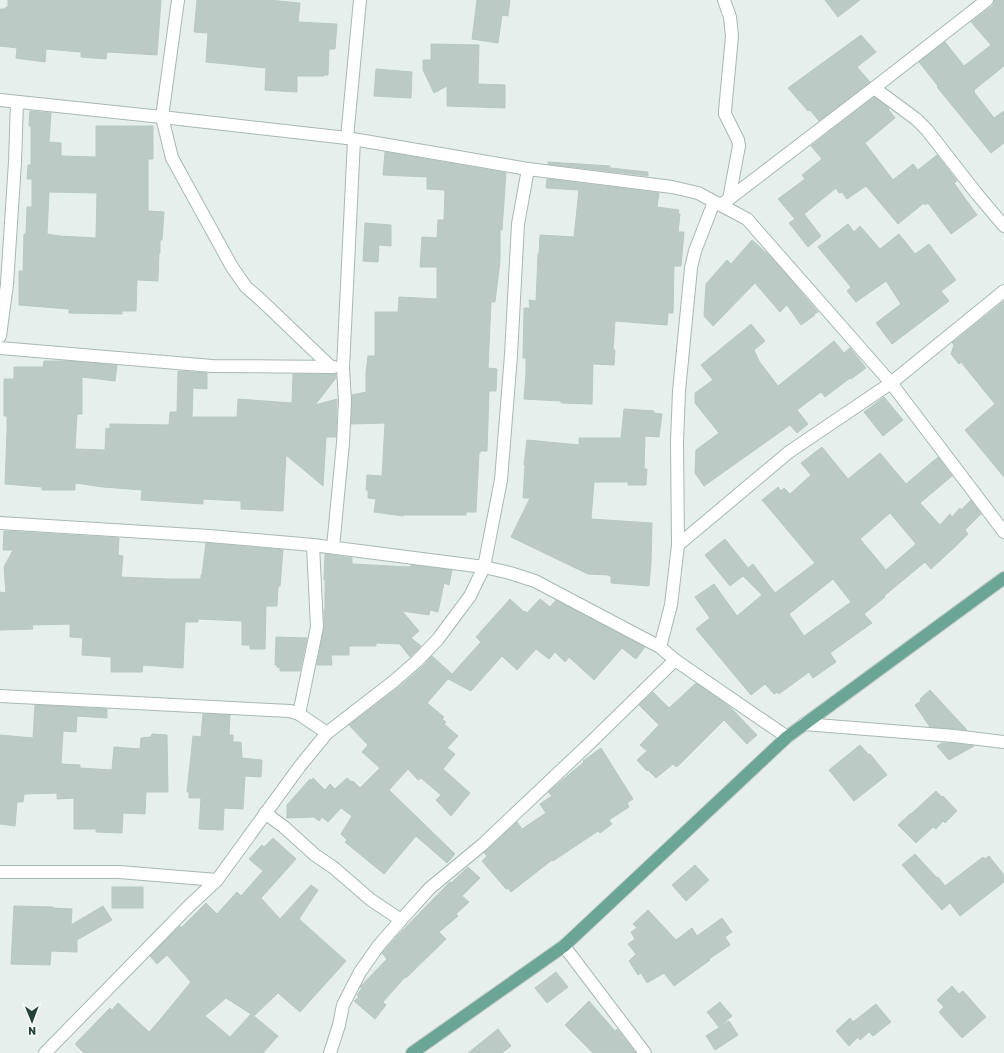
<svg xmlns="http://www.w3.org/2000/svg" width="1004" height="1053" font-family="Rubik,sans-serif">
	<rect width="100%" height="100%" fill="#e6efeb"/>
	<g fill="#bbcac4" stroke="#b8c9c2" fill-rule="evenodd">
		<path d="M8,0H161L157,55L107,52L106,59L81,57V52L46,49L45,62L16,58L17,48L0,46V9H5L6,7H8Z"/>
		<path d="M197,0H269L300,3L298,22L337,24L335,49H329L328,75H324V76H297V92L265,90L266,68L206,62L208,33L194,32Z"/>
		<path d="M477,0H510L508,16L502,15L498,43L472,39Z"/>
		<path d="M825,0H860L838,17Z"/>
		<path d="M994,0H1004V66L974,90L975,91L974,92L994,118L1004,111V143L991,153L937,87L938,86L919,62L945,42L964,66L991,45L971,22L992,6L994,3Z"/>
		<path d="M861,35L876,52L857,67L870,82L819,121L810,110L808,111L788,88Z"/>
		<path d="M431,44L479,45L478,84L505,85V108L447,106V86L434,93L423,70V60H431Z"/>
		<path d="M376,69L412,72L411,98L374,96Z"/>
		<path d="M874,97L889,108L888,109L895,118L865,143L893,180L913,164L918,170L937,155L957,181L954,183L977,215L951,234L928,203L925,205L924,203L898,224L866,186L847,199L842,192L839,193L836,188L804,214L821,236L808,247L789,223L795,219L778,199L805,179L802,175L822,159L811,146Z"/>
		<path d="M30,111L51,113L49,142L61,143V156L96,157V126H153V159H148V211L164,212L162,240H160V253H159L158,281L137,280L136,311H122V314L69,313V309L19,305V271H23L24,234H26L27,207H32V179H27L28,165H31V126H29ZM49,192L97,193L96,238L59,236L47,234Z"/>
		<path d="M385,152L506,173L502,230H500V261L495,302H491L488,368L497,369L496,391H489L487,451H480V453H479L476,512H466V515H403V516L374,512L376,499L368,498V490H366L367,475L382,476L385,423L351,424L352,395L366,392V373L368,356H375V312H398L399,297L437,299V267H420L422,237L437,238L438,220H444L445,190L427,189V177L383,175Z"/>
		<path d="M548,162L610,166V168L648,172V176L548,164Z"/>
		<path d="M547,179L659,193L657,207L679,210L678,214H680L678,232H684L681,266H674L673,313H668L667,325L615,321L613,350H615L614,365L593,364L592,404L561,403V401L524,399L526,373V358H523L524,308H530L529,300L536,301L538,254H539L540,235L574,237L579,190L546,188Z"/>
		<path d="M365,223L391,225V246L379,245L378,262L363,261Z"/>
		<path d="M848,224L854,232L860,226L880,249L899,234L915,254L929,244L956,280L941,291L949,301L892,344L876,323L901,304L886,281L856,302L847,291L851,287L818,247Z"/>
		<path d="M752,240L772,258L818,312L814,314L815,315L801,325L787,305L780,312L755,283L713,326L704,316L706,284L727,260L731,264Z"/>
		<path d="M1004,301V477L965,430L995,404L961,362L959,364L951,354L954,345L952,343Z"/>
		<path d="M751,324L765,341L754,350L759,361L778,386L834,341L844,353L850,348L866,368L851,379L850,378L825,397L821,392L797,410L808,424L797,433L790,425L704,486L695,473L696,450L719,433L695,403V393L713,380L701,365Z"/>
		<path d="M44,361H69L117,365L115,381L82,377V414H77L75,449L105,450L106,428L110,429V424L169,425L170,412H177L178,371L207,373V389L193,388L192,417H237L238,399L292,403L293,374H336V378L315,405L337,399L336,437H326L323,486L286,455L283,511L241,509V501L203,499V504L141,500L142,490L103,487L75,483V490H42V487L5,484L7,431V416H4V379H14V367H43Z"/>
		<path d="M884,397L903,420L883,436L864,412Z"/>
		<path d="M624,409L654,411V413L662,414L659,437L645,436L644,469H647L646,485H628V482H594L591,519L652,523L651,563L649,586L611,583V576H609V575L588,574L511,537L530,498H523L525,465H524L527,440L579,445V438H621Z"/>
		<path d="M822,447L848,479L880,453L906,484L938,457L952,476L920,503L940,525L950,514L952,517L960,508L961,510L971,500L981,514L965,530L968,534L956,546L931,569L925,562L884,596L885,597L864,614L872,623L830,653L836,662L813,678L809,672L779,694L778,692L774,694L765,684L751,695L696,629L710,618L695,597L714,584L737,616L762,595L743,576L730,586L705,555L725,539L748,568L753,564L775,593L815,563L762,500L778,487L781,491L784,488L790,494L811,475L801,463ZM890,513L916,544L886,570L860,539ZM833,579L851,602L804,636L789,614Z"/>
		<path d="M4,531L119,538L118,555L123,556L121,577L167,579H201V575H202L206,543L283,550L280,586H278L277,606H266L265,649H250V645H242V621L198,619V622H185L183,668L143,665L142,672H111V657L82,655L83,638L70,637V624L32,625L33,629L0,630V592L6,593L4,567L13,550H3Z"/>
		<path d="M325,554L352,558V564L410,567L411,565L452,570L449,585L444,583L438,612L430,610L429,615L402,611L419,631L411,638L421,646L410,657L400,644L376,643V646H349V655H331L332,665H317L324,627V609H325V580H324Z"/>
		<path d="M510,599L524,612L525,611L527,613L540,599L550,607L556,600L645,647L636,659L622,648L594,680L569,657L565,662L555,652L549,659L536,649L517,670L502,656L471,691L448,679L427,703L444,717L442,719L446,722L444,724L458,736L447,748L455,754L443,769L470,793L451,816L436,800L441,795L421,778L418,780L408,769L389,790L455,854L447,863L416,836L384,874L345,842L347,840L341,834L352,816L341,808L328,822L322,817L319,821L314,817L287,818V805L310,779L312,780L313,778L325,790L330,784L335,789L347,778L352,782L353,781L360,788L380,768L362,752L368,745L349,725L399,687L422,667L432,656L452,674L481,642L476,637Z"/>
		<path d="M276,637L307,638L300,671H280V668L277,667V665H275Z"/>
		<path d="M696,683L729,706L757,735L747,744L724,720L678,766H677L676,767L673,764L656,778L648,770L647,771L637,760L647,751L640,745L659,725L639,705L653,692L669,708Z"/>
		<path d="M930,690L967,730L930,727L915,705L921,701L920,699Z"/>
		<path d="M35,705L107,709V718L77,716L76,732L63,731L61,764L80,765V768L112,770L114,747L140,749L141,738L151,737L152,734L167,735L168,792H146L145,814L123,813L122,833L96,832V829H74V798L57,799V793L24,794L23,802H17L15,826L0,824V735L33,738Z"/>
		<path d="M203,714L230,715L229,735H233V742H241L242,758L262,760L261,777L245,776L243,809L224,808L223,830L199,829L201,798H189V792H187L193,736L201,737Z"/>
		<path d="M942,743H953L974,746L949,760L937,746Z"/>
		<path d="M860,745L869,755L870,754L887,775L854,801L829,770Z"/>
		<path d="M601,748L633,799L627,803L629,807L609,820L612,824L600,833L598,831L553,861L552,860L511,892L508,888L506,889L482,861L487,856L484,853L517,822L522,829L546,813L540,804L552,796L548,792L584,762L583,761Z"/>
		<path d="M936,791L942,797L943,796L957,811L945,823L943,821L936,829L933,827L916,843L898,825L911,813V814Z"/>
		<path d="M273,838L296,859L261,898L280,919L311,885L318,890L299,919L318,936L346,961L300,1012L278,993L254,1016L278,1036L263,1053H84L75,1044L110,1008L112,1010L118,1003L149,1032L159,1021L191,982L167,955L157,964L150,956L180,926L181,928L206,903L217,914L237,892L241,896L263,871L249,859L262,845L264,847ZM226,998L251,1014L230,1037L205,1016Z"/>
		<path d="M915,854L937,878L938,877L945,886L983,857L985,859L989,856L1004,875V882L960,916L950,903L942,910L902,865Z"/>
		<path d="M695,865L709,880L686,901L672,885Z"/>
		<path d="M468,867L480,878L462,896L469,902L456,914L458,916L439,932L446,939L406,978L405,977L383,1002L386,1005L375,1019L354,1001L359,997L357,995L362,988L360,987L361,986L387,959L382,953L399,934L450,882L451,883Z"/>
		<rect x="112" y="887" width="31" height="21"/>
		<path d="M14,906L53,907V908L72,909L71,925L103,906L112,920L77,940V952L51,951L50,965L11,964Z"/>
		<path d="M648,910L676,940L692,928L697,936L722,918L732,932L725,937L730,945L709,959L710,960L674,986L664,973L647,983L641,973L638,975L629,961L636,954L628,944L635,939L631,932L637,928L633,924Z"/>
		<path d="M556,972L568,987L547,1003L535,988Z"/>
		<path d="M952,986L959,994L963,991L986,1017L962,1038L939,1012L944,1007L937,1000Z"/>
		<path d="M589,1001L615,1031L617,1029L636,1053H593L565,1025Z"/>
		<path d="M720,1002L732,1016L719,1027L707,1012Z"/>
		<path d="M876,1004L891,1022L873,1036L869,1032L860,1040L858,1037L849,1046L836,1031L850,1018L853,1022Z"/>
		<path d="M729,1021L738,1035L715,1050L706,1036Z"/>
		<path d="M498,1029L511,1046L502,1053H468Z"/>
	</g>
	<g fill="none" stroke-linecap="round" stroke-linejoin="round">
		<defs>
			<g id="minor">
				<path d="M178,0L162,117L172,158L232,267L246,287L261,300L331,367"/>
				<path d="M724,0L730,17L732,36L725,111V114L738,140L739,146L729,199"/>
				<path d="M874,88L916,119L927,130L977,194L1004,226"/>
				<path d="M0,100L162,117L347,138L528,169L672,187L698,193L747,219L891,383L1004,532"/>
				<path d="M347,138L360,0"/>
				<path d="M721,205L874,88L987,0"/>
				<path d="M0,336L7,284L15,162L17,102"/>
				<path d="M0,348L212,366L334,367"/>
				<path d="M0,523L209,536L313,545L484,567L501,480L511,355L518,224L528,169"/>
				<path d="M678,545L789,452L891,383L1004,291"/>
				<path d="M333,547L343,443L345,401L343,368L354,140"/>
				<path d="M660,647L671,605L678,545L677,442L679,391L691,268L695,251L714,202"/>
				<path d="M0,696L290,711L299,714L327,733"/>
				<path d="M299,714L317,627L313,545"/>
				<path d="M804,724L954,736L1004,742"/>
				<path d="M265,813L284,827L315,855L334,868L371,900L401,920"/>
				<path d="M0,872H119L217,880"/>
				<path d="M564,946L645,1053"/>
				<path d="M45,1053L190,905L217,880L300,766L327,733L394,681L417,661L438,639L470,596L484,567L510,573L535,581L660,647L675,660L787,737"/>
				<path d="M330,1053L339,1025L343,1005L360,972L379,945L401,920L430,888L482,845L591,742L675,660"/>
			</g>
			<path id="major" d="M412,1053L564,946L787,737L1004,578"/>
		</defs>
		<use href="#minor" stroke="#a8b8b2" stroke-width="14"/>
		<use href="#major" stroke="#c2cac8" stroke-width="14"/>
		<use href="#minor" stroke="#fff" stroke-width="12"/>
		<use href="#major" stroke="#6aa596" stroke-width="12"/>
	</g>
	<g transform="translate(32 1021) rotate(179)" stroke="#f7fbf9" stroke-width="3" paint-order="stroke">
	<path d="M0-3L7 15L0 10L-7 15Z" fill="#24423a"/>
	<text y="-6" font-size="11" font-weight="bold" text-anchor="middle" fill="#24423a">N</text>
	</g>
</svg>
